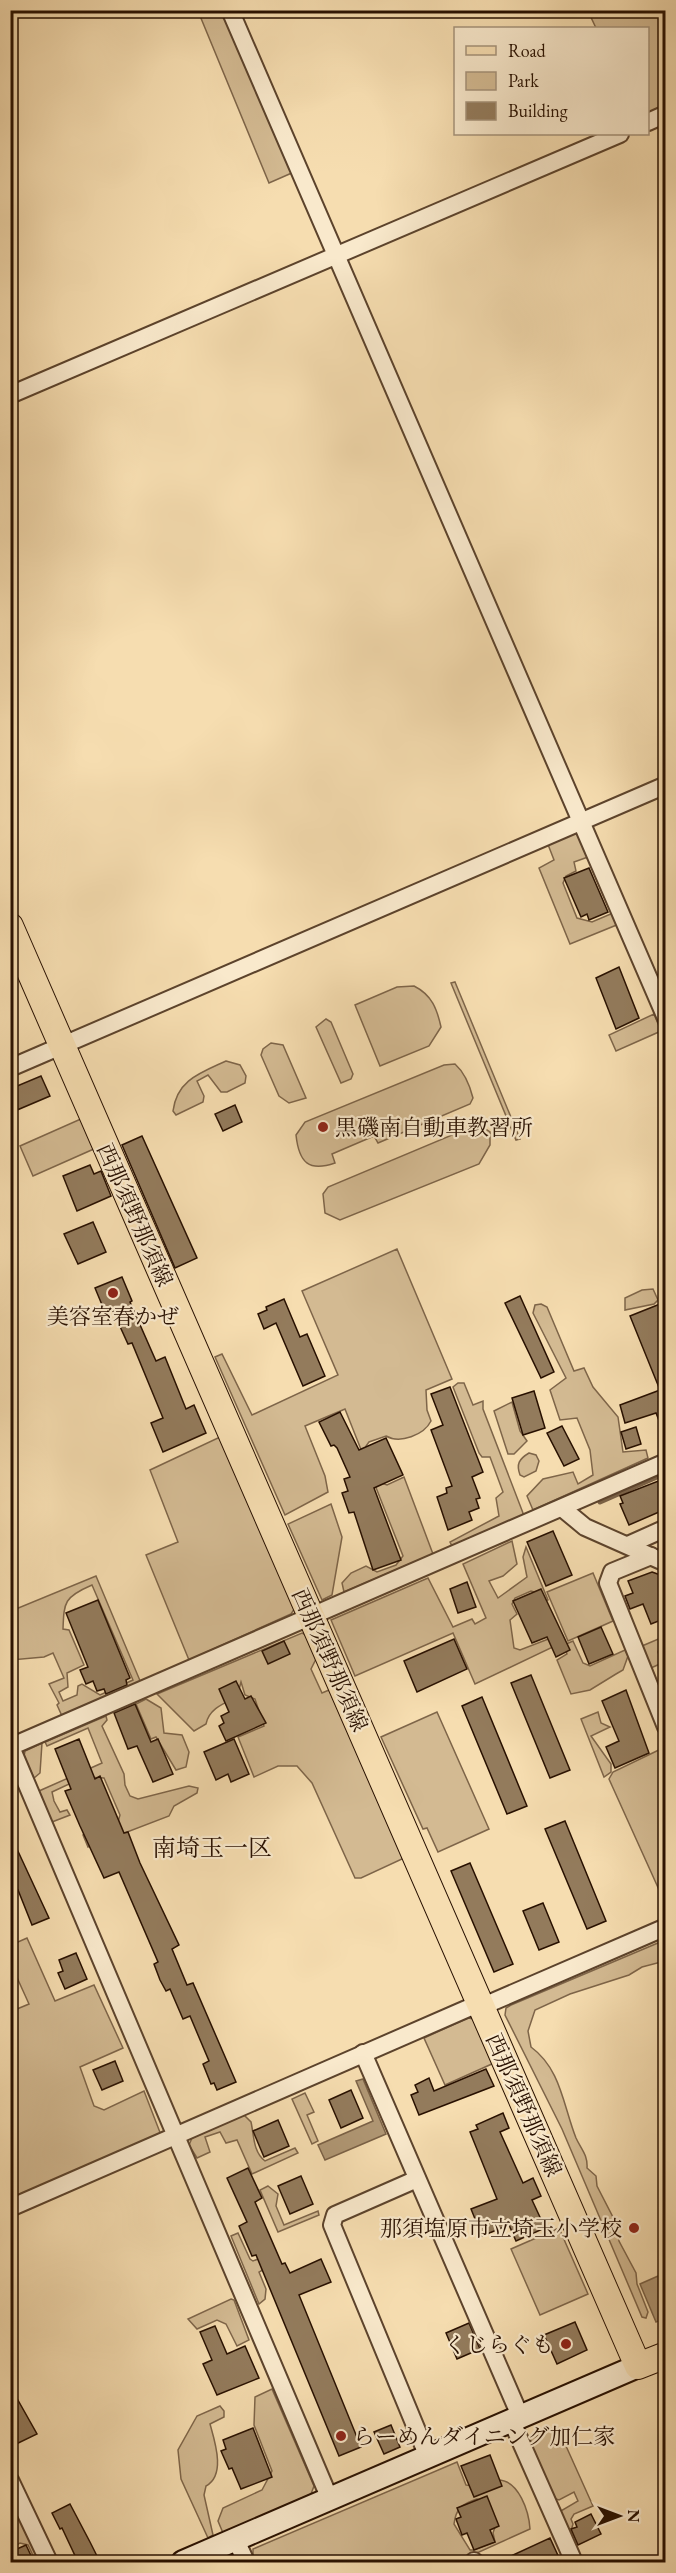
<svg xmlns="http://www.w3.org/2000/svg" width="676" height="2573" font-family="'EB Garamond','Noto Serif JP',serif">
	<rect width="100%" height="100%" fill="#f6ddb0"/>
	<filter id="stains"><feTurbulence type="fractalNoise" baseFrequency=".00333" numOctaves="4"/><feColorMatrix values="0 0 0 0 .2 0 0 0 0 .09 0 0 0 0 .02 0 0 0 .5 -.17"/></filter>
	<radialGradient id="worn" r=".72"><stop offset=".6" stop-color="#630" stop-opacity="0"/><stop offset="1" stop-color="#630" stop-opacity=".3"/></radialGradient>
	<g fill="#d3ba92" stroke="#7e6549" stroke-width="1.5" fill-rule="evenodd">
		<path d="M198,11H224L294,172L269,183Z"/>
		<path d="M588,11H665V108L648,116V28H596Z"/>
		<path d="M577,828L588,857L574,862L576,871L566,876L563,883L577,918L592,922L613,913L619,924L570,944L539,868L554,860L547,842Z"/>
		<path d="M455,982L520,1139L516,1140L451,983Z"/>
		<path d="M414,986C432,995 437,1009 441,1027L429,1046L380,1066L355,1005L397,987Z"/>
		<path d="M654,1014L661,1031L616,1051L609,1035Z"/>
		<path d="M326,1019L331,1022L353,1074L351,1079L341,1083L316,1027Z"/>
		<path d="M271,1043L283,1045L306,1098L289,1103L279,1096L261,1055L263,1049Z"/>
		<path d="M226,1061L240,1065L246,1076L245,1083L227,1092H221L208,1075L197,1081L204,1096L203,1102L176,1115L173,1111C177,1080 200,1073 226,1061Z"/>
		<path d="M455,1064C465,1073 470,1086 473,1098L470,1104L378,1143L374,1136L332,1154L335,1163C309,1172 299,1163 296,1135L305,1122L444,1065Z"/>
		<path d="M83,1118L96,1148L33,1176L20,1146Z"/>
		<path d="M478,1124L490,1132V1145L479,1164L340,1220L325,1213L323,1194L328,1187Z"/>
		<path d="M397,1249L452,1379L426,1390L427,1410L431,1421C424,1435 400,1444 386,1436L369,1442L366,1446L381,1483L387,1485L404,1477L433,1554L344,1592L342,1583L351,1573L366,1566L377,1572L396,1565L403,1556L345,1409L305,1426L325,1476L328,1492L285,1515L215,1357L222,1354L252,1415L338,1375L302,1291Z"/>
		<path d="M653,1289L658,1300L654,1304L625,1310V1298L642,1290Z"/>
		<path d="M541,1304L547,1307L574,1371L584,1368L593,1387L618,1417L623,1452L646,1450L648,1458L533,1510L527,1496L543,1479L573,1472L578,1484L593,1475L590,1450L577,1418L560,1420L550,1390L566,1378L533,1313L535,1305Z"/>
		<path d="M458,1383H464L473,1405L483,1401V1409L523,1513L522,1517L452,1546L450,1542L499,1516L496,1498L503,1492L490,1457H482L479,1453L453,1387Z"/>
		<path d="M512,1402L520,1431L527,1441L514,1454H508L494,1411Z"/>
		<path d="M220,1437L295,1608L291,1614L189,1660L146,1555L178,1542L150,1470Z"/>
		<path d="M529,1453L536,1455L539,1461L536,1471L524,1477L520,1475C516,1464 519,1459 529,1453Z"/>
		<path d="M331,1504L342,1537L332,1595L322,1600L288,1524Z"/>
		<path d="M512,1541L517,1564L503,1576L489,1581L498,1598L527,1577L523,1557L526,1547L548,1600L542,1603L538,1593L531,1591L515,1598L512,1604L517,1614L510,1620L514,1648L520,1650L551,1638L555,1646L475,1684L453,1633L355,1676L331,1620L428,1578L453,1627L472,1619L475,1624L486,1618L463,1564Z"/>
		<path d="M593,1573L613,1621L568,1641L547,1592Z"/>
		<path d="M96,1576L141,1683L62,1716L57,1705L59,1703L49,1684L64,1678L53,1653L44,1657L11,1660V1611ZM92,1585L133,1680L100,1695L82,1684L78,1686L77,1695L63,1701L59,1692L68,1687L67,1673L84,1665L69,1630L63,1629C64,1602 64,1597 92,1585Z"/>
		<path d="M302,1633L306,1635L316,1659L311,1669L322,1693L329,1690L403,1852L402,1859L361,1878H355L312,1783L297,1766H278L254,1777L238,1737L264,1726L255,1699L245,1695L241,1682L237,1697C225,1703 209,1708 206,1724L194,1731L157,1694Z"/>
		<path d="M663,1637L658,1652L662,1663L651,1668L642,1646Z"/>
		<path d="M573,1641L583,1663L590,1666L625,1650L628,1656L623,1670L616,1674L590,1690L571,1694L557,1660L567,1654L564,1645Z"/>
		<path d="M146,1699L161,1708L164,1733L182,1735L189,1752L186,1767L176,1770L156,1737L151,1739L136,1704Z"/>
		<path d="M437,1712L489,1829L438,1852L427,1828L423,1829L381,1737Z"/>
		<path d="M598,1712L601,1723L610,1727L591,1736L611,1764V1772L604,1777L581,1719Z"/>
		<path d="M106,1716L107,1720L102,1726L124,1774L125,1785L130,1796L138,1799L189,1786L198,1788L197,1793L174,1806L169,1816L88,1847L83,1835L118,1822L120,1815L104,1778L84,1777L52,1792L54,1801L60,1812L67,1810L70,1815L52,1822L39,1791L102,1763L88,1728L47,1746L45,1742Z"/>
		<path d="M42,1743L40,1773L34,1778L24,1756L25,1751Z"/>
		<path d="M665,1747V1903L609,1779L613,1772Z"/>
		<path d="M27,1938L55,2001L94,1985L123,2048L80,2067L94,2106L104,2110L144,2091L161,2135L11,2199L10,1995L17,2009L29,2004L10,1962L11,1945Z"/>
		<path d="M665,1940V1961L642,1967L629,1975L570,1994L535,2010L528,2031L531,2047C561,2069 563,2105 576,2138C581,2149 588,2155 587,2168L596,2176L597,2186L617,2225L619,2241L636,2273L637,2284L648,2312L646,2318L642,2317L562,2129L505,2015L506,2008L511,2005Z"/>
		<path d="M468,2018L474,2019L494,2063L445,2085L424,2038Z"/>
		<path d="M305,2093L314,2112L307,2115L318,2141L312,2144L292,2099Z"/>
		<path d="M244,2115L251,2122C254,2135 253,2152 265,2161L295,2148L298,2153L252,2174L237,2140L226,2143L220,2132L205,2137L210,2152L197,2158L189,2145L192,2138Z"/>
		<path d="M268,2186L278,2194L276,2206L284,2225L318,2211L319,2215L278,2232L260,2190Z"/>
		<path d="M559,2228L588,2294L540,2315L511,2249Z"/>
		<path d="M238,2233L250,2259L253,2261L268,2255L272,2265L259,2272L266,2289L265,2299L259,2304L231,2236Z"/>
		<path d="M231,2299L234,2300L249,2340L237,2346L226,2324L217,2320L197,2329L188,2319Z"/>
		<path d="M272,2389L314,2486L311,2494L223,2533L218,2521L223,2508L262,2490L272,2471L254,2425L255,2397Z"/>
		<path d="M220,2406L224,2411V2417L210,2424C215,2442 226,2475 206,2486L204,2495L213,2535L208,2538L181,2479L178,2450L197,2416Z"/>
		<path d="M557,2426L593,2506L574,2514L571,2519L573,2524L571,2531L577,2546L574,2547L559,2512L578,2501L574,2492L559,2500L553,2498L530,2446L531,2439Z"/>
		<path d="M457,2462L466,2485C481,2487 486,2480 498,2480C519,2480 529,2512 530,2529L457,2562H253V2549ZM477,2499L487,2502L496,2524L493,2533L495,2542L473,2550H470L454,2524C456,2508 462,2504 477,2499Z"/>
		<path d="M10,2494L42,2562H36L28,2545L20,2543L11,2549Z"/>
	</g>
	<g fill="#b09774" stroke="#7a6146" stroke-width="1.5">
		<path d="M363,2079L386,2134L325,2160L318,2145L373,2121L356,2081Z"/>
		<path d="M665,2273V2318L656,2322L640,2284Z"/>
	</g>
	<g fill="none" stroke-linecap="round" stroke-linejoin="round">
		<path stroke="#7a6146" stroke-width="5" d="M600,1502L666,1473"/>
	</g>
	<g fill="#937b5c" stroke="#281000" stroke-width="1.5">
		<path d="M589,868L608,912L589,920L587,914L581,917L564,878Z"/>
		<path d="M619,967L639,1018L616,1029L596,978Z"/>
		<path d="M41,1076L50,1096L10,1113V1089Z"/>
		<path d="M235,1105L242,1122L223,1131L215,1114Z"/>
		<path d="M142,1136L197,1258L175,1268L122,1145Z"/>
		<path d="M90,1165L94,1174L101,1171L111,1196L77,1211L63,1176Z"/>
		<path d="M93,1222L106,1252L78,1264L64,1234Z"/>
		<path d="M122,1277L132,1301L130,1302L156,1361L165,1357L186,1409L194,1405L206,1433L163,1452L151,1423L163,1418L132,1343L128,1344L112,1309L105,1312L95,1288Z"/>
		<path d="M520,1296L554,1372L541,1378L505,1303Z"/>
		<path d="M284,1299L300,1337L307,1334L325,1376L303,1386L276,1323L264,1329L258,1314L267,1310L266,1307Z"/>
		<path d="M660,1304L666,1317L664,1433L656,1413L625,1423L620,1405L660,1390L630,1316Z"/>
		<path d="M450,1387L483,1472L472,1477L480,1498L476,1499L479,1508L469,1512L472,1520L448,1530L437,1497L447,1493L446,1488L452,1486L431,1430L443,1425L431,1394Z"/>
		<path d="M534,1391L545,1428L523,1435L512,1398Z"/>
		<path d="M340,1412L359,1450L386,1438L403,1475L374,1488L401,1560L373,1570L354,1512L349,1513L342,1493L348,1491L344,1479L350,1477L337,1448L334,1445L331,1446L319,1422Z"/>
		<path d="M562,1426L579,1459L564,1466L547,1433Z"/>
		<path d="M636,1427L641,1444L626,1449L621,1432Z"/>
		<path d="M666,1478V1509L629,1525L620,1504L623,1503L620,1496Z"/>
		<path d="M553,1531L572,1575L546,1586L527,1542Z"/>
		<path d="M652,1572L666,1577V1618L651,1624L643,1604L630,1609L625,1596L633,1593L628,1581Z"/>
		<path d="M467,1582L476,1607L458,1613L450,1589Z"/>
		<path d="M541,1589L570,1650L556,1657L547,1637L532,1643L513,1601Z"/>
		<path d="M98,1600L130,1678L126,1680L127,1685L106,1694L104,1689L97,1691L93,1681L86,1684L80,1670L88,1667L66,1613Z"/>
		<path d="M601,1627L613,1654L589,1664L578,1637Z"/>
		<path d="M454,1639L467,1669L417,1692L404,1661Z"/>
		<path d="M284,1641L290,1654L268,1664L262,1651Z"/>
		<path d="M531,1675L570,1770L550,1778L511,1683Z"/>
		<path d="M236,1681L245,1699L251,1696L266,1723L226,1741L219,1726L224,1723L221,1716L229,1712L219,1689Z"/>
		<path d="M626,1690L649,1753L615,1768L606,1747L619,1741L602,1701Z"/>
		<path d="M482,1697L527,1806L507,1814L462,1706Z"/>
		<path d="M135,1704L151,1742L158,1739L173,1774L153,1782L137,1746L128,1749L114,1713Z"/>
		<path d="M79,1739L95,1779L100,1776L124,1833L128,1832L140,1863L179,1945L172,1949L187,1985L193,1983L236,2082L217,2090L214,2083L211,2084L203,2064L209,2061L190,2016L183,2019L170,1989L166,1991L160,1980L154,1964L158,1962L119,1872L104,1878L80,1826L65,1791L71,1789L55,1749Z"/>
		<path d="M234,1739L249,1774L231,1782L228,1774L216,1780L204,1752Z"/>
		<path d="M565,1821L606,1921L587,1929L545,1829Z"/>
		<path d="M10,1834L49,1918L32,1925L18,1890L10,1893Z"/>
		<path d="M470,1863L513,1964L494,1972L451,1871Z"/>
		<path d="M543,1903L559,1942L539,1950L523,1911Z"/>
		<path d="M76,1953L87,1979L65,1989L58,1973L63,1971L59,1960Z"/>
		<path d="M115,2061L123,2081L102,2090L93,2070Z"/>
		<path d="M486,2069L494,2086L419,2115L411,2095L418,2092L415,2085L429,2078L434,2091Z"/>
		<path d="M351,2090L363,2118L341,2128L329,2100Z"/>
		<path d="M503,2113L509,2128L500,2132L523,2183L533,2178L541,2196L532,2200L545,2228L516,2241L509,2225L482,2236L471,2209L497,2199L470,2132L478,2129L476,2125Z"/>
		<path d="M278,2120L289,2146L264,2157L253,2131Z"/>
		<path d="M248,2168L262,2198L255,2202L282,2264L285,2263L290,2273L321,2259L331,2282L299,2295L361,2447L339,2456L256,2255L252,2256L239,2226L247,2222L227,2178Z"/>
		<path d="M301,2176L313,2204L290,2214L278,2186Z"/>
		<path d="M575,2322L587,2350L557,2364L544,2335Z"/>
		<path d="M469,2323L480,2349L457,2359L446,2333Z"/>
		<path d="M215,2326L227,2354L245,2346L259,2378L217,2395L203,2364L212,2360L200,2332Z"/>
		<path d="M10,2386L37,2434L10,2447Z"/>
		<path d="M391,2425L400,2447L384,2454L374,2432Z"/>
		<path d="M253,2428L272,2477L241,2489L232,2468L229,2469L221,2451L226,2449L223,2440Z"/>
		<path d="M490,2455L502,2486L474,2497L461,2466Z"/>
		<path d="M487,2496L499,2526L490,2530L495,2542L474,2550L467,2533L462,2535L456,2519L461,2517L457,2508Z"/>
		<path d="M70,2504L90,2542L100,2562H78L62,2528L60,2529L52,2513Z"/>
		<path d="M591,2514L601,2534L578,2545L571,2529L577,2527L575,2522Z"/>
		<path d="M550,2538L561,2562H498Z"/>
		<path d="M26,2545L34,2562H10V2552Z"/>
	</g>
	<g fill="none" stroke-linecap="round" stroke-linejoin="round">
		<defs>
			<g id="street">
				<path d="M230,10L666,1018"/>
				<path d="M648,122L666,114"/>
				<path d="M10,395L620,134"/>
				<path d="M10,1068L666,785"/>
				<path d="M562,1508L585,1527L666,1563"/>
				<path d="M628,1545L666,1528"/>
				<path d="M651,1556L612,1572L608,1583L666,1727"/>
				<path d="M10,1747L666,1462"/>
				<path d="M11,1747L329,2497"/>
				<path d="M481,2007L666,1927"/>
				<path d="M363,2053L521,2418"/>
				<path d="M417,2179L335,2215L332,2225L428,2457"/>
				<path d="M10,2208L480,2003"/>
				<path d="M512,2422L574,2562"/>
				<path d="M10,2480L49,2562"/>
				<path d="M236,2540L246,2562"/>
				<path d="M474,2561L475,2562"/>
			</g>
			<path id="secondary" d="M183,2562L638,2366"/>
			<path id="primary" d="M10,926L638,2366L666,2355"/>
		</defs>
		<use href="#street" stroke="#5c432c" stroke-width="20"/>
		<use href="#secondary" stroke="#281000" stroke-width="26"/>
		<use href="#primary" stroke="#281000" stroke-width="28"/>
		<use href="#street" stroke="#f9e9cc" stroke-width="16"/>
		<use href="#secondary" stroke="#f9e9cc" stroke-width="22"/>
		<use href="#primary" stroke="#f6ddb0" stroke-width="26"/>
	</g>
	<g fill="#8f2418" stroke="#f9e9cc" stroke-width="2">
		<circle cx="323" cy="1127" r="6"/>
		<circle cx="113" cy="1293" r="6"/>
		<circle cx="634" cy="2228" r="6"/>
		<circle cx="566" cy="2344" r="6"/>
		<circle cx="341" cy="2436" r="6"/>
	</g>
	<g text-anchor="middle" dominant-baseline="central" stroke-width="4.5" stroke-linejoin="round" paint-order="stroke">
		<g font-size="22" fill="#281000" stroke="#f9e9cc" text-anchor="start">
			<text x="335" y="1127">黒磯南自動車教習所</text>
			<text x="113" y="1316" text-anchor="middle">美容室春かぜ</text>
			<text x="622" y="2228" text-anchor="end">那須塩原市立埼玉小学校</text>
			<text x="554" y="2344" text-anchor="end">くじらぐも</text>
			<text x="353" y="2436">らーめんダイニング加仁家</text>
		</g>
		<g font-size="22" fill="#281000" stroke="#f9e9cc">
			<text transform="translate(135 1215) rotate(66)">西那須野那須線</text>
			<text transform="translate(330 1660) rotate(66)">西那須野那須線</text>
			<text transform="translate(524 2105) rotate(66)">西那須野那須線</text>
		</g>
		<g font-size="24" fill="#281000" stroke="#f9e9cc">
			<text x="212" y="1847">南埼玉一区</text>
		</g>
	</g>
	<rect width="676" height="2573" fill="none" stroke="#f6ddb0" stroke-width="36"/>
	<rect x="12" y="12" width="652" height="2549" fill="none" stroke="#281000" stroke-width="3"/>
	<rect x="18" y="18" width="640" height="2537" fill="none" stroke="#281000" stroke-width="1.5"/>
	<rect x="454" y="27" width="195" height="108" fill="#f9e9cc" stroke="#a5927a" stroke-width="1.5"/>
	<rect x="466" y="46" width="30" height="9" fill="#f6ddb0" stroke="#a5927a" stroke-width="1.5"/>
	<text x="508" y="57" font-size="18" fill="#281000">Road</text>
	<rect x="466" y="72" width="30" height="18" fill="#d3ba92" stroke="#a5927a" stroke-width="1.5"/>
	<text x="508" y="87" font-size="18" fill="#281000">Park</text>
	<rect x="466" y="102" width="30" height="18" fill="#937b5c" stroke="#a5927a" stroke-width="1.5"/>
	<text x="508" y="117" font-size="18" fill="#281000">Building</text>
	<g transform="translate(619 2516) rotate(90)" stroke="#f9e9cc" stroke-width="4.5" paint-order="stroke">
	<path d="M0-4.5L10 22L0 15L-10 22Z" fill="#281000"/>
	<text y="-9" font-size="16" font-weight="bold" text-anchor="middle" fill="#281000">N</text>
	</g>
	<rect width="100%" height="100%" filter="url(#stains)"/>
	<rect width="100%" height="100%" fill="url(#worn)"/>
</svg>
